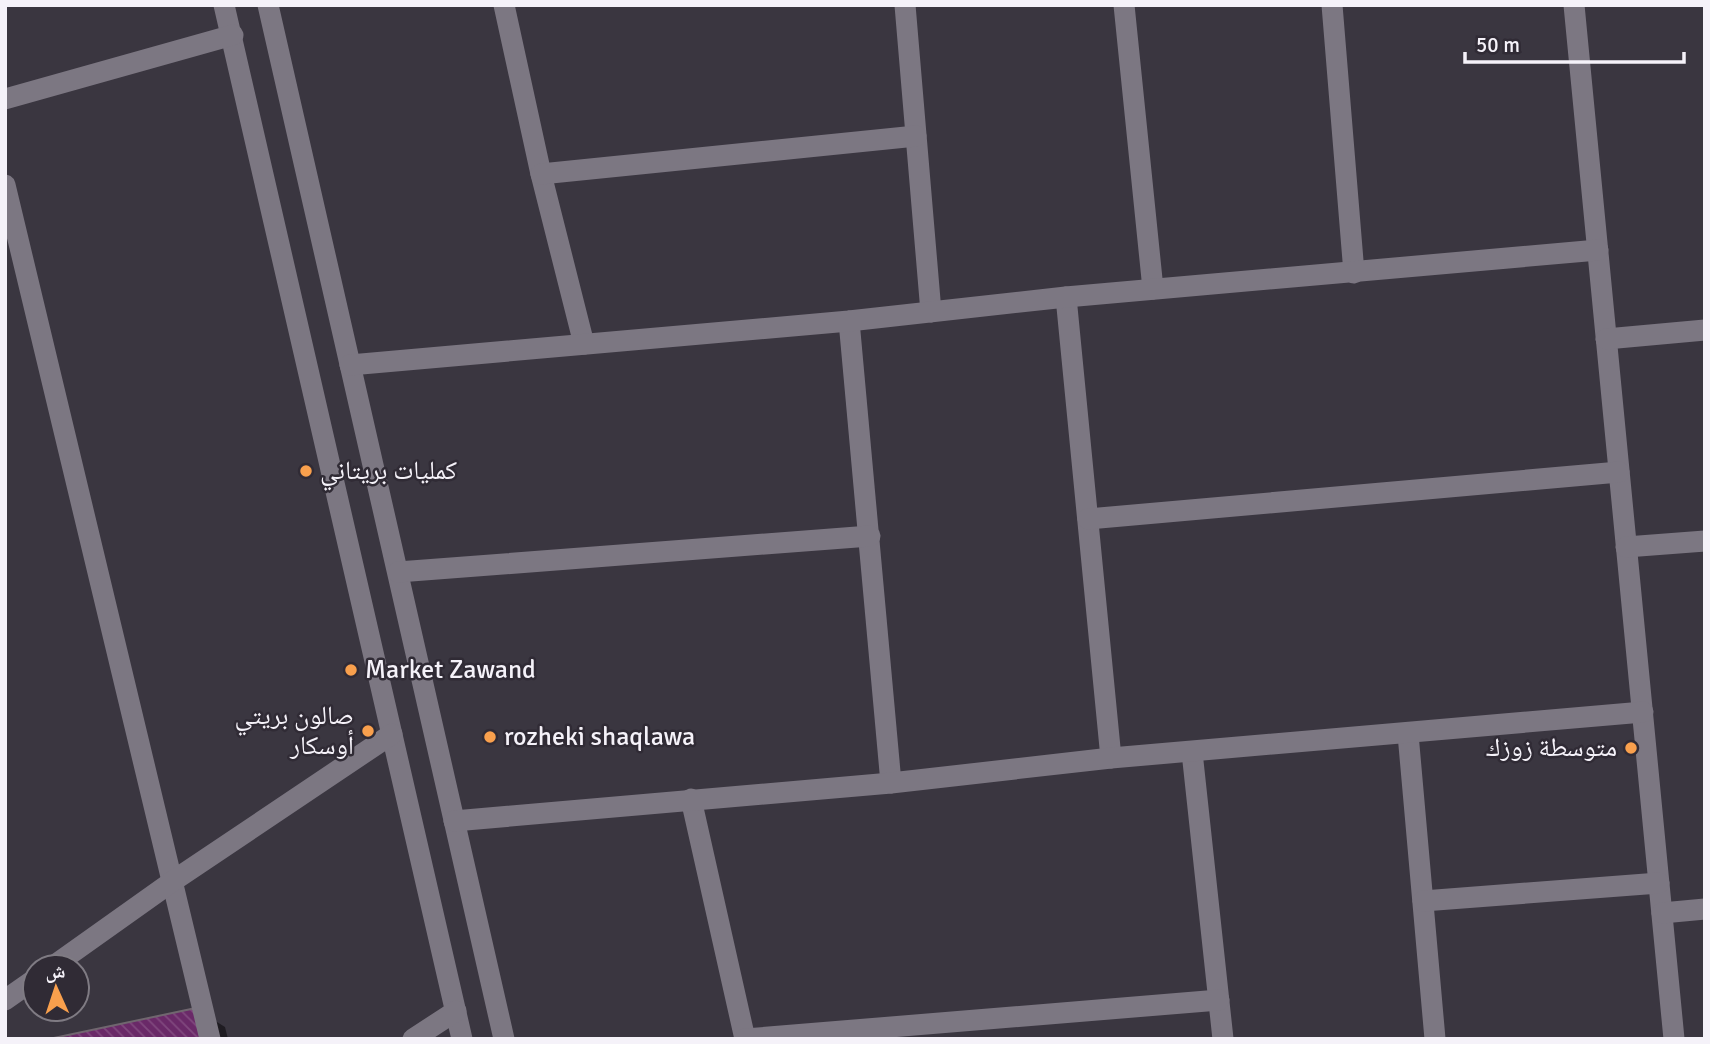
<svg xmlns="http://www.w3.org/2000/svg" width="1710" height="1044" font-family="Signika,'Noto Naskh Arabic',sans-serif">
	<defs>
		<pattern id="building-back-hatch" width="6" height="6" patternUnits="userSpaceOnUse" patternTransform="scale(1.75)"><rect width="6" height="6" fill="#6a2968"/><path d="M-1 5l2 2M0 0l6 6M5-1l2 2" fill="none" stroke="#80487e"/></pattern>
	</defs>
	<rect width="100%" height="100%" fill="#3a3640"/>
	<path fill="#0007" d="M196,1009L225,1027L228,1039H57Z"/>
	<path fill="url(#building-back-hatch)" stroke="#70666f" stroke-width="2" d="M196,1008L203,1039H49Z"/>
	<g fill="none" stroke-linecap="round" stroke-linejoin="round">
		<g stroke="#7c7782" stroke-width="21">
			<path d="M224,5L462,1039"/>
			<path d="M268,5L504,1039"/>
			<path d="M504,5L541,174L584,344"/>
			<path d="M905,5L931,312"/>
			<path d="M1124,5L1153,289"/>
			<path d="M1332,5L1354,273"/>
			<path d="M1574,5L1674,1039"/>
			<path d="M5,99L233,35"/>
			<path d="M541,174L916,136"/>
			<path d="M5,185L210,1039"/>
			<path d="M1066,297L1111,758"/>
			<path d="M849,321L891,783"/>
			<path d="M1606,339L1705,330"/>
			<path d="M350,365L849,321L1066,297L1598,250"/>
			<path d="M1088,519L1619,472"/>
			<path d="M1626,547L1705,541"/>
			<path d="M398,572L870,536"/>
			<path d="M1408,734L1435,1039"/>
			<path d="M1192,752L1223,1039"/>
			<path d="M691,799L745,1039"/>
			<path d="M454,821L891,783L1111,758L1643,712"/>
			<path d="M1423,901L1659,883"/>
			<path d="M1662,913L1705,909"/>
			<path d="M52,967L173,881L392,734"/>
			<path d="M5,1000L35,979"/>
			<path d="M413,1039L456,1011"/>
			<path d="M745,1039L1219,1000"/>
		</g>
	</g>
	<g fill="#f9a04d" stroke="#302b35" stroke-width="2.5">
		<circle cx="306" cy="471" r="7"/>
		<circle cx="351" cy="670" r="7"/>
		<circle cx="368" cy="731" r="7"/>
		<circle cx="490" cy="737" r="7"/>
		<circle cx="1631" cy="748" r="7"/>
	</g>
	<g text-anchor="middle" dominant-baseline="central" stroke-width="5" stroke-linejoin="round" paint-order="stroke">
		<g font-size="26" fill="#f5f2f9" stroke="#302b35" text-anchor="start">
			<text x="320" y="471">كمليات بريتاني</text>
			<text x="365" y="670">Market Zawand</text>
			<text x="354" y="716" text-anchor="end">صالون بريتي<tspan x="354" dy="30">أوسكار</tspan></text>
			<text x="504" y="737">rozheki shaqlawa</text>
			<text x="1617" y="748" text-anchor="end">متوسطة زوزك</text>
		</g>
	</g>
	<rect width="1710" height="1044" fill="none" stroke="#f5f2f9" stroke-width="14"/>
	<g transform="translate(56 988) rotate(357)"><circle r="33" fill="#302b35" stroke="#7f7b83" stroke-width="2"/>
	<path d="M0-5L12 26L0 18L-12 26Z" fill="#f9a04d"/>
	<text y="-10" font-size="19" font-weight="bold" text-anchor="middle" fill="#f5f2f9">ش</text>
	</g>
	<path d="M1465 52v10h219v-10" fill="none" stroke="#f5f2f9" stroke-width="3.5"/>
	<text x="1476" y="52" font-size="21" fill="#f5f2f9" stroke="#302b35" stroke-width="5" paint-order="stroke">50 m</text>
</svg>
